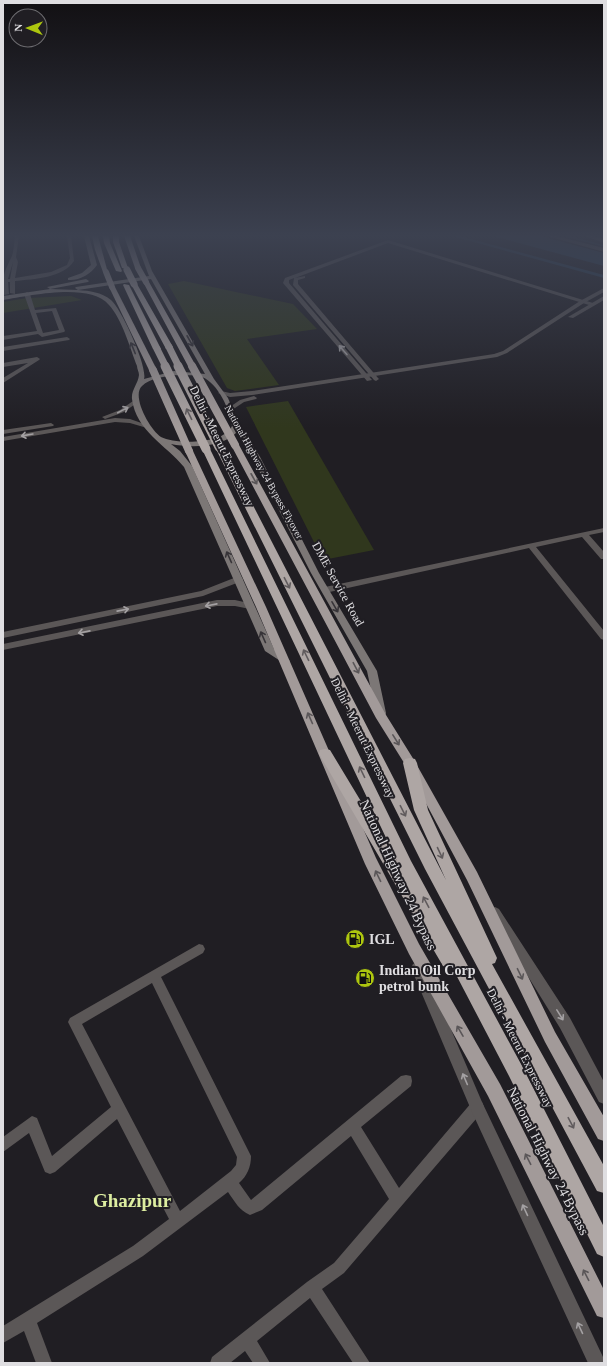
<svg xmlns="http://www.w3.org/2000/svg" width="607" height="1366" font-family="Georgia,serif">
	<rect width="100%" height="100%" fill="#201e23"/>
	<g fill="#30371d">
		<path d="M184,281L293,304L317,329L247,339L279,385L235,391L227,388L168,284Z"/>
		<path d="M71,296L82,300L3,313V302L27,298Z"/>
		<path d="M288,401L374,550L323,560L246,407Z"/>
	</g>
	<path fill="#294158" d="M493,236H540L604,253V266Z"/>
	<g fill="none" stroke-linecap="round" stroke-linejoin="round">
		<path stroke="#294158" stroke-width="1.5" d="M567,236L604,246"/>
		<path fill="#294158" fill-rule="evenodd" d="M452,236H460L604,275V278Z"/>
		<g fill="#5b5757" fill-rule="evenodd">
			<path d="M15,236H19L16,257L18,262L15,278L51,272L67,265L70,258L67,236H71L74,261C63,278 34,279 15,281V294L10,293V282H8L9,294L4,295C0,281 5,270 11,258C14,253 14,243 15,236ZM13,262L10,279H8Z"/>
			<path d="M388,240L593,303L594,304L589,305L388,243L295,278L305,276V278L298,280V284L378,378L379,379L376,381L374,380L293,285L294,278L289,280V283L372,380L367,381L283,283L285,278Z"/>
			<path d="M27,292L30,294L35,310L56,308L65,331L64,332L42,337L38,334L3,340V336L37,331L24,294ZM52,311L59,330L43,333L36,313Z"/>
			<path d="M67,337L70,339L69,340L3,351V347Z"/>
			<path d="M37,357L40,359L39,360L3,383V378L28,363L3,367V363Z"/>
			<path d="M136,399L139,401L138,402L124,412L105,419L102,417L120,410Z"/>
			<path d="M115,418L130,419L150,426L147,428L130,423L115,422L3,441V437Z"/>
			<path d="M51,423L54,425L53,426L3,434V430Z"/>
			<path d="M604,528V532L589,535L604,552V559H601L582,537L536,547L604,631V640L601,639L529,548L325,593L321,590L325,587Z"/>
			<path d="M239,576L243,579L242,581L203,596L3,638V632L201,591Z"/>
			<path d="M217,600H235L253,604L254,606L250,609L235,606H217L3,650V644Z"/>
			<path d="M199,944L203,945L205,949L203,953L161,977L251,1156C251,1167 247,1176 239,1183L251,1200L401,1076L406,1075L411,1076L412,1081L411,1086L361,1127L399,1188L472,1102L477,1100L482,1102L484,1107L482,1112L344,1273L322,1289L370,1363H353L310,1298L257,1341L270,1363H253L245,1351L230,1363H210L212,1357L307,1282L334,1263L389,1199L351,1136L262,1210L250,1215C239,1210 235,1202 228,1192L143,1256L37,1323L52,1363H36L24,1331L3,1343V1326L133,1246L169,1219L117,1119L55,1172L50,1174L45,1172L29,1133L3,1152V1137L32,1116L37,1118L52,1156L111,1107L70,1026L68,1022L70,1018ZM152,983L237,1157L236,1165L231,1171L180,1211L82,1024Z"/>
		</g>
		<g fill="#5b5757" fill-rule="evenodd">
			<path d="M547,236H556L604,248V252Z"/>
			<path d="M585,236H594L604,239V243Z"/>
			<path d="M604,288V292L584,303L507,353L497,357L252,395L230,397L218,393L221,391L230,393L252,391L494,354L503,351L580,301Z"/>
			<path d="M604,296V300L573,318L568,317Z"/>
			<path d="M254,396L257,398L256,399L244,402L232,410L227,409L240,400Z"/>
			<path d="M495,907L499,909L570,1018L604,1082V1104L599,1102L560,1028L491,917L489,913L491,909Z"/>
			<path d="M418,962L423,964L482,1102L603,1357L604,1363H588L472,1112L411,968L413,964Z"/>
		</g>
		<g fill="#7c7776" fill-rule="evenodd">
			<path d="M84,236H89L97,265C91,274 79,281 68,280V278L82,273L91,265Z"/>
			<path d="M134,236H139L152,271L214,379L228,398L239,425L260,457L319,573L377,671L386,713L385,716H377L376,713L367,671L311,573L252,457L237,432C222,448 190,448 171,444L180,451L192,466L274,649L290,661L285,664L265,651L184,467C166,445 136,431 132,399C131,390 138,384 139,375C139,372 137,369 137,366C130,348 122,319 109,305C90,282 29,296 3,300V296L50,289L78,290L75,288L76,287L149,276ZM151,279L205,374L174,371L144,379C148,367 121,308 111,300C101,292 90,291 78,290ZM174,375C183,376 193,374 202,377C218,383 230,410 232,426C225,444 176,445 161,437C150,430 131,396 142,386C150,378 164,377 174,375Z"/>
			<path d="M86,279L89,281L88,282L50,289L47,287Z"/>
		</g>
		<g fill="#a29a99" fill-rule="evenodd">
			<path d="M92,236H98L108,273L103,272L95,250Z"/>
			<path d="M124,236H130L141,268L140,269L135,268Z"/>
			<path d="M146,280L149,282L196,366L195,368H189L188,366L143,282Z"/>
			<path d="M110,286L115,287L157,370L156,372H150L149,370L109,287Z"/>
			<path d="M232,443H238L239,445L386,715L414,760L477,872L555,1032L604,1117V1141L598,1139L545,1042L467,880L406,766L376,718L231,445Z"/>
			<path d="M186,449H192L193,451L266,607L376,858L419,944L500,1084L604,1290V1318L597,1316L488,1096L409,954L365,864L256,607L185,451Z"/>
		</g>
		<g fill="#aea6a4" fill-rule="evenodd">
			<path d="M103,236H109L110,243L122,271L121,272L116,271L104,243Z"/>
			<path d="M113,236H119V242L128,268L127,269L122,268L113,242Z"/>
			<path d="M132,283L137,284L173,347L172,349H166L165,347L131,284Z"/>
			<path d="M124,284L129,285L161,349L160,351H157L153,349L123,285Z"/>
			<path d="M219,444L223,447L446,880L414,810L403,763L405,759L410,758L415,759L417,763L428,810L497,958L495,963L492,964L604,1166V1193L597,1191L425,869L215,447Z"/>
			<path d="M206,446L210,449L411,861L521,1064L604,1227V1257L597,1254L509,1076L452,967L449,968L443,966L319,754L320,750L325,749L330,750L397,861L202,449Z"/>
		</g>
		<g stroke="#a29a99" stroke-width="6">
			<path d="M138,268L146,282"/>
			<path d="M106,272L112,287"/>
		</g>
		<g stroke="#a29a99" stroke-width="8">
			<path d="M192,366L235,445"/>
			<path d="M153,370L189,451"/>
		</g>
		<g stroke="#aea6a4" stroke-width="7">
			<path d="M127,270L134,284"/>
			<path d="M169,347L179,367"/>
			<path d="M157,349L166,367"/>
		</g>
		<g stroke="#aea6a4" stroke-width="9">
			<path d="M165,366L206,449"/>
			<path d="M178,366L219,447"/>
		</g>
	</g>
	<defs><path id="oneway-shaft" d="M-6 0H5M1.5-3L5.5 0L1.5 3" fill="none" stroke-width="1.6" stroke-linecap="round" stroke-linejoin="round"/></defs>
	<g stroke="#373438">
		<use href="#oneway-shaft" transform="translate(190 341) rotate(61)"/>
		<use href="#oneway-shaft" transform="translate(133 348) rotate(-112)"/>
		<use href="#oneway-shaft" transform="translate(229 557) rotate(-114)"/>
		<use href="#oneway-shaft" transform="translate(335 607) rotate(60)"/>
		<use href="#oneway-shaft" transform="translate(263 637) rotate(-114)"/>
	</g>
	<g stroke="#a4a1a3">
		<use href="#oneway-shaft" transform="translate(343 350) rotate(-131)"/>
		<use href="#oneway-shaft" transform="translate(123 410) rotate(-28)"/>
		<use href="#oneway-shaft" transform="translate(27 435) rotate(170)"/>
		<use href="#oneway-shaft" transform="translate(211 605) rotate(169)"/>
		<use href="#oneway-shaft" transform="translate(123 610) rotate(-11)"/>
		<use href="#oneway-shaft" transform="translate(84 632) rotate(169)"/>
		<use href="#oneway-shaft" transform="translate(560 1015) rotate(58)"/>
		<use href="#oneway-shaft" transform="translate(465 1079) rotate(-113)"/>
		<use href="#oneway-shaft" transform="translate(525 1210) rotate(-115)"/>
		<use href="#oneway-shaft" transform="translate(580 1328) rotate(-115)"/>
	</g>
	<g stroke="#605b5d">
		<use href="#oneway-shaft" transform="translate(189 414) rotate(-116)"/>
		<use href="#oneway-shaft" transform="translate(287 583) rotate(63)"/>
		<use href="#oneway-shaft" transform="translate(306 655) rotate(-116)"/>
		<use href="#oneway-shaft" transform="translate(362 772) rotate(-116)"/>
		<use href="#oneway-shaft" transform="translate(403 811) rotate(63)"/>
		<use href="#oneway-shaft" transform="translate(440 853) rotate(65)"/>
		<use href="#oneway-shaft" transform="translate(426 902) rotate(-118)"/>
		<use href="#oneway-shaft" transform="translate(571 1123) rotate(62)"/>
	</g>
	<g stroke="#5a5658">
		<use href="#oneway-shaft" transform="translate(254 479) rotate(61)"/>
		<use href="#oneway-shaft" transform="translate(356 668) rotate(62)"/>
		<use href="#oneway-shaft" transform="translate(310 718) rotate(-114)"/>
		<use href="#oneway-shaft" transform="translate(396 740) rotate(58)"/>
		<use href="#oneway-shaft" transform="translate(378 876) rotate(-116)"/>
		<use href="#oneway-shaft" transform="translate(520 974) rotate(64)"/>
		<use href="#oneway-shaft" transform="translate(460 1031) rotate(-120)"/>
		<use href="#oneway-shaft" transform="translate(528 1159) rotate(-117)"/>
		<use href="#oneway-shaft" transform="translate(586 1275) rotate(-117)"/>
	</g>
	<linearGradient id="sky" x2="0" y2="1"><stop stop-color="#121013"/><stop offset="0.55" stop-color="#3c4150"/><stop offset="1" stop-color="#3c4150" stop-opacity="0"/></linearGradient>
	<rect width="607" height="428" fill="url(#sky)"/>
	<defs>
		<symbol id="fuel-disc" viewBox="-11 -11 22 22"><circle r="9.5" fill="#adc60f" stroke="#201e23"/><path d="M-5.5-6h7V0h2V4h1.3V-2.5L3-4.5l.8-.8L6-3V5H2.5V1h-1V6h-7ZM-4.2-4.7v3.2H.2V-4.7Z" fill="#111"/></symbol>
	</defs>
	<g fill-rule="evenodd">
		<use href="#fuel-disc" x="344" y="928" width="22" height="22"/>
		<use href="#fuel-disc" x="354" y="967" width="22" height="22"/>
	</g>
	<g text-anchor="middle" dominant-baseline="central" stroke-width="4" stroke-linejoin="round" paint-order="stroke">
		<g font-size="10" fill="#dfdee1" stroke="#201e23">
			<text transform="translate(264 472) rotate(61)">National Highway 24 Bypass Flyover</text>
		</g>
		<g font-size="12" fill="#dfdee1" stroke="#201e23">
			<text transform="translate(222 446) rotate(64)">Delhi - Meerut Expressway</text>
			<text transform="translate(338 584) rotate(61)">DME Service Road</text>
			<text transform="translate(363 738) rotate(64)">Delhi - Meerut Expressway</text>
			<text transform="translate(520 1048) rotate(63)">Delhi - Meerut Expressway</text>
		</g>
		<g font-size="14" fill="#dfdee1" stroke="#201e23">
			<text transform="translate(398 875) rotate(65)">National Highway 24 Bypass</text>
			<text transform="translate(548 1161) rotate(63)">National Highway 24 Bypass</text>
		</g>
		<g font-size="14" font-weight="bold" fill="#dfdee1" stroke="#201e23" text-anchor="start">
			<text x="369" y="939">IGL</text>
			<text x="379" y="970">Indian Oil Corp<tspan x="379" dy="16">petrol bunk</tspan></text>
		</g>
		<g font-size="19" font-weight="bold" fill="#ddeea1" stroke="#201e23">
			<text x="132" y="1200">Ghazipur</text>
		</g>
	</g>
	<rect width="607" height="1366" fill="none" stroke="#dfdee1" stroke-width="8"/>
	<g transform="translate(28 28) rotate(271)"><circle r="19" fill="#201e23" stroke="#6c6b6f"/>
	<path d="M0-3L7 15L0 10L-7 15Z" fill="#adc60f"/>
	<text y="-6" font-size="11" font-weight="bold" text-anchor="middle" fill="#dfdee1">N</text>
	</g>
</svg>
